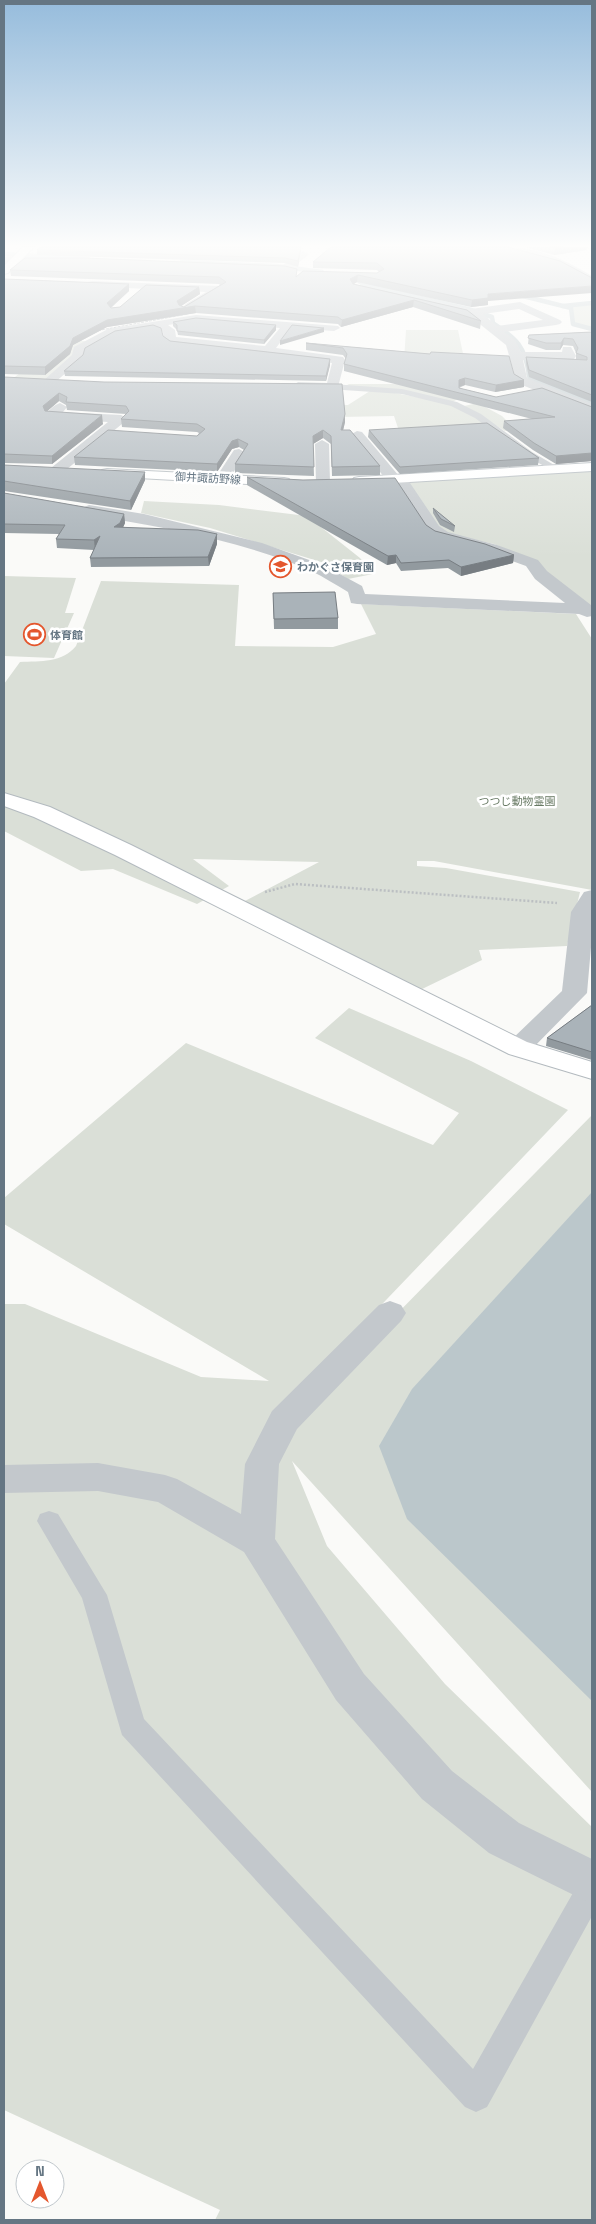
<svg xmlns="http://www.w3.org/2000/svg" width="596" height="2224" font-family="'Space Grotesk','Noto Sans JP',sans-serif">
	<rect width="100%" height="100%" fill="#fafaf8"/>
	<g fill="#dadfd7">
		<path d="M592,303V329L573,324L571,308L563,306Z"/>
		<path d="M406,330H458L465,363L404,360Z"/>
		<path d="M64,339L93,342L49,381L11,380Z"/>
		<path d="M349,384H404L464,396L452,402L428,396L344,387Z"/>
		<path d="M373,389L449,403L500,431L401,437L394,416L339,417L229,403L348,405Z"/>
		<path d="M478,403L502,416L510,424L520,429L505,431L464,406Z"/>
		<path d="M592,469V611L536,562L494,544L446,533L436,526L406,481Z"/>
		<path d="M144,501L219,505L307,516L360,558L373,574L348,579L321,562L210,528L141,513Z"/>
		<path d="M4,576L76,578L65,613H74L54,658L4,656Z"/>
		<path d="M101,581L239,585L235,646L333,647L376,634L361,604L576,614L592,639V890L434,861H417V866L446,868L580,892L567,946L479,950L482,960L420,990L243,902L319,862L193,859L229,886L197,904L113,869L81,871L4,831V684L20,662C41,661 62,663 76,646Z"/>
		<path d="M349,1008L471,1061L568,1110L274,1417L281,1432L592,1115V1792L292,1461L327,1546L445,1684L592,1827V2220H215L220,2210L4,2110V1304H25L201,1377L269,1381L4,1224V1198L186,1043L433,1145L459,1113L315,1038Z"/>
	</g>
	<path fill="#bbc7cb" d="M592,1192V1701L407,1519L379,1446L412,1389Z"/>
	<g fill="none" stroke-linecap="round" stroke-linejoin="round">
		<g stroke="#bbc7cb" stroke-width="4.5">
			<path d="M4,254L88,259"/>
			<path d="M182,262L276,266L322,272"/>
			<path d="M351,276L365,285L468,309L492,317L493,323C517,339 525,346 529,375"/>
			<path d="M515,294L571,308L573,324L592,329"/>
			<path d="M563,306L592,303"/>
		</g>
		<path stroke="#bbc7cb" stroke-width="5" d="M529,374L530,379L592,402"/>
		<defs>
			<g id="secondary">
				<path d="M23,247H34L8,273L4,274V266Z"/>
				<path d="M592,463V471L359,485L354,484L352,481L354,478L359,477Z"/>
				<path d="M107,469L284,478L289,479L291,482L289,485L284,486L102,476L100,473L102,470Z"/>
				<path d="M4,793L50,807L131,845L527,1042L592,1062V1079L509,1054L115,855L34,817L4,806Z"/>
			</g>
		</defs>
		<use href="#secondary" stroke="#b3babf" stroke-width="2"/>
		<path stroke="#bbbfc2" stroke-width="2.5" stroke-dasharray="2 2" stroke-linecap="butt" d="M265,892L295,884L557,903"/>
		<g fill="#c3c8cc" fill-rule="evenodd">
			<path d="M332,384L402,389L457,402L481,414L532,452L561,469L556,472L553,471L526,456L475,418L451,406L402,394L329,389L328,387Z"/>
			<path d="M49,1511L58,1514L107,1595L144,1719L473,2069L582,1877L592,1872V1916L487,2107L476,2112L465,2107L122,1735L82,1598L37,1521L40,1514Z"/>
		</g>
		<g fill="#c3c8cc" fill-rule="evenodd">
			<path d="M498,247C536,246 560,257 592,276V283L552,261L499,249Z"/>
			<path d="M586,247H592V251Z"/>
			<path d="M303,251L308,254L307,256L289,270H281V266Z"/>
			<path d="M4,257H60L65,260L60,263H4Z"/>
			<path d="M92,281L219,286L224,289L190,309L186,308L184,306L186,304L206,292L88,286L87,284L88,282Z"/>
			<path d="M433,301L471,309L520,302L560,320L562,322L560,324L556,325L504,332L515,340L521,352H562L563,347H571L576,356L574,359L523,360L527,378L592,404V413L517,383L506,345L481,325L478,320L467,315L429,306L427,304L429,302ZM519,309L543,320L497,326L483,314Z"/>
			<path d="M196,315L338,326L340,328L334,331L291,328L276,348L343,357L345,360L338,387C333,393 297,392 292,386L298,382L327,383L332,363L170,344L164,340L163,332C137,321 107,339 84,352L82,359L53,384H45L43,381L72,355L74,347L108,329ZM196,321L280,328L265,346L176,337L175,330L168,325Z"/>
			<path d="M60,403L67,407L63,412L121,415L128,419L61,474H51L49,471L51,468L108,422L47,418L45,415C49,410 54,405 60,403Z"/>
			<path d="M357,431L362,432L399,476L406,477L439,526L448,532L497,545L538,560L547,571L591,605L592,616L587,617L579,614L357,604L351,603L348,592C336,585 324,577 311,571C247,542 159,526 89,515L84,513L81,510L84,507L89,505L144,514L262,543L323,565L362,586L365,594L565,603L535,579L526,566L485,551L436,538L427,532L396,484L389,483L350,435Z"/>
			<path d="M322,440L329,444L330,482L328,485H318L316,482L315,444Z"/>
			<path d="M239,449L246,453L229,479L227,482H217L215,479L234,450Z"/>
			<path d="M592,890V936L587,993L527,1054L518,1056L509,1054L505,1048L509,1042L562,991L571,912L584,892Z"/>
			<path d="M390,1301L401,1305L406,1313L401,1321L297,1429L279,1464L275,1539L364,1674L452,1771L519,1823L592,1859V1904L489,1853L422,1799L336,1700L244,1552L158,1502L98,1491L4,1493V1465L98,1463L165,1475L177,1479L241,1514L245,1464L272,1411L379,1305Z"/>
		</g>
		<use href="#secondary" fill="#fff" fill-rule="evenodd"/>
		<g stroke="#a2aab0" stroke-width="1" stroke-dasharray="3 1" stroke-linecap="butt">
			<path d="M513,254L551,247"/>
			<path d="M90,332L188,314"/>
		</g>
	</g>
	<g fill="#929a9f">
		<path d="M41,247H301L298,267L285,263L37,255V250Z"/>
		<path d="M331,247L488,301V305L471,307L357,282L354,284L467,310L481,321L480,329L413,307L341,327L338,324L196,313L107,327L73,345L70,354L45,375L4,374V279L129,284V291L111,308L120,307L199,287L200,294L181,306L184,307L220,285L219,284L11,276L10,270L297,276L377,273L379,272L377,270L313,268V262Z"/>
		<path d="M525,247H588L587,250L554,255Z"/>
		<path d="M173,322L276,325V330L264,344L178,335L177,330L173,326Z"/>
		<path d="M592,332V402L529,377L526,364V357L576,359V353L573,346L563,345L560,350H546L528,344L529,335Z"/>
		<path d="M163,336L170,341L330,359V365L326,381L65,376L64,371Z"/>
		<path d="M306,343L430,354L514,374L524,380V387L495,392L465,385L459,388L496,397L592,407V461L556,464L533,450L503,428L504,421L532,419L344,371V364L346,359L343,355L306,350Z"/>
		<path d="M4,377L345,422L343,430L380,466V475L332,476L331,444L323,438L313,444L314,476L235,473V464L244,450L239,447L232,449L217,472L75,465L74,457L197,436L199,433L197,432L122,427L121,419L126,414L67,410L66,405L59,401L47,411L103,424L52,464L4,463Z"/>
		<path d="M369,430L539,458L538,465L400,474L368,437Z"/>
		<path d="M4,465L145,480L131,510L4,491Z"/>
		<path d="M247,477L435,531L514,555L513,563L461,576L448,568L401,571L396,563L387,565L247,485Z"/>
		<path d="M4,493L124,514L125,523L123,527L217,544L209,566L91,567L90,558L94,550L57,548L56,539L59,534L4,533Z"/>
		<path d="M433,508L455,526L454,532L440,525L433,513Z"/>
		<path d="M273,593L338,618V629H274Z"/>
		<path d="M592,1005V1060L546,1046L547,1038Z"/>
	</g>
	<g fill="#777d82">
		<path d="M301,247L298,267V261Z"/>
		<path d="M564,247H588L587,250L554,255L555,248Z"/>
		<path d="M358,275L357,282L350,286V279Z"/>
		<path d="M129,284V291L108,310L107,303Z"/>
		<path d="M592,286V293L488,301V305L471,307L472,300L488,294Z"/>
		<path d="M199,287L200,294L178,308L177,301Z"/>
		<path d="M414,300L413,307L341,327L342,320Z"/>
		<path d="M195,306L196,313L107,327L73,345L70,354L45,375V367L73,338L107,320Z"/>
		<path d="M276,325V330L264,344V340Z"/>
		<path d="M324,328V332L280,345V341Z"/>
		<path d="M564,338L563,345L560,350L561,343Z"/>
		<path d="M330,359V365L326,381V376Z"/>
		<path d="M465,378V385L458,387L459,380Z"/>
		<path d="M524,380V387L495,392L496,385Z"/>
		<path d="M59,393V401L44,414L43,406Z"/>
		<path d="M345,414V422L341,439V430Z"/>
		<path d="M102,415L103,424L52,464V456Z"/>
		<path d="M323,430V438L313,444V436Z"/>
		<path d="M238,439L239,447L232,449L217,472V464L232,441Z"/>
		<path d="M592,453V461L556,464V456Z"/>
		<path d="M145,472V480L131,510L130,501Z"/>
		<path d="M124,514L125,523L121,532L114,527Z"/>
		<path d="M217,534V544L209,566L208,557Z"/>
		<path d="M100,536L95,550L94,540Z"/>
		<path d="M396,555V563L387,565L388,556Z"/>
		<path d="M514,555L513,563L461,576V567Z"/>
	</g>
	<g fill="#aab3b9" stroke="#777d82">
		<path d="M41,247H301L298,261L285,258L37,250Z"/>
		<path d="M331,247H508L560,261L592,278V286L488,294V298L472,300L358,275L350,279L353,284L467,310L481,321L414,300L342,320L338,317L195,306L107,320L73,338L70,346L45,367L4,366V279L129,284L107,303L111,308L120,307L146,285L199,287L177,301L179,305L184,307L226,282L219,277L10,270L25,258H84L285,266L297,269L296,277L303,271L377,273L384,269L377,263L313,262Z"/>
		<path d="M550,247H564L555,248Z"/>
		<path d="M196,318L276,325L264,340L177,331V325L173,322Z"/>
		<path d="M153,325L161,328L163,336L170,341L330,359L326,376L64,371L83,355L85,348L115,331Z"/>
		<path d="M292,325L324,328L280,341Z"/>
		<path d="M592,332V395L529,370L526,357L587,360V357L576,353L578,348L573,339L564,338L561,343H546L528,338L529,335Z"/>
		<path d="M306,343L430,354L431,352L509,356L514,374L524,380L496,385L465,378L459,380V388L496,397L542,388L592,407V453L556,456L534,443L504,421L555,417L344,364L347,354L343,348Z"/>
		<path d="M4,377L104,382L342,384L345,414L341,430H350L380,466L332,467L331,436L323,430L313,436L314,467L235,464L248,444L238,439L232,441L217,464L74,457L108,430L197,436L205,429L197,424L121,419L129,411L126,406L66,402L67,397L59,393L43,406L45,411L102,415L52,456L4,454Z"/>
		<path d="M487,423L539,458L400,467L369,430Z"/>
		<path d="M4,465L145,472L130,501L4,481Z"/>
		<path d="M247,477L303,480L395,478L426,525L435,531L485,544L514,555L461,567L449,560L401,563L396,555L388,556Z"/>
		<path d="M4,493L124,514L120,523L114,527L198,530L217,534L208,557L90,558L100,536L94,540L56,539L65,525L4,524Z"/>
		<path d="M433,508L455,526L441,519Z"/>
		<path d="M335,592L338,618L274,619L273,593Z"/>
		<path d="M592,1005V1052L547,1038Z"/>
	</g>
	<linearGradient id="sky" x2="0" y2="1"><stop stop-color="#96bcdc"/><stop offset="0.44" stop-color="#fdfdfc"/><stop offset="1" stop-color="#fdfdfc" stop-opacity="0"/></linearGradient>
	<rect width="596" height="558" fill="url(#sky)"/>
	<defs>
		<symbol id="school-ring" viewBox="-11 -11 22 22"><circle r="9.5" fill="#fff" stroke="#e4572e" stroke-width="1.5"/><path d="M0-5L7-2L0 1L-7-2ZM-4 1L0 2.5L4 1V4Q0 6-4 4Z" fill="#e4572e"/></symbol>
		<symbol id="stadium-ring" viewBox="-11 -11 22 22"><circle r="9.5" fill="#fff" stroke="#e4572e" stroke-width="1.5"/><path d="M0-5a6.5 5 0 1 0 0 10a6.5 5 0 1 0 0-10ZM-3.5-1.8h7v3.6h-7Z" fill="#e4572e"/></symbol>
	</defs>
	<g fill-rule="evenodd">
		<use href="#school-ring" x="268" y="554" width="25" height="25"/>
		<use href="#stadium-ring" x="22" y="622" width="25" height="25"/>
	</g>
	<g text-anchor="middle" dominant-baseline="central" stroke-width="5" stroke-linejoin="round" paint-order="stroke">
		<g font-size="11" fill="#657683" stroke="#fff">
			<text transform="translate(208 478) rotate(3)">御井諏訪野線</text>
		</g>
		<g font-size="11" font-weight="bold" fill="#657683" stroke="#fff" text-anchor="start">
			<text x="297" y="567">わかぐさ保育園</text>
			<text x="50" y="635">体育館</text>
		</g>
		<g font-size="11" fill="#687a64" stroke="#fff">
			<text x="517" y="801">つつじ動物霊園</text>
		</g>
	</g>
	<rect width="596" height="2224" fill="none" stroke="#657683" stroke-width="10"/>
	<g transform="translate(40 2184)"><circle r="24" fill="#ffffff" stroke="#c1c8cd"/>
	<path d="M0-4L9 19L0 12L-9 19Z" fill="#e4572e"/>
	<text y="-8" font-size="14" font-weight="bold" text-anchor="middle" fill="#657683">N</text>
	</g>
</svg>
